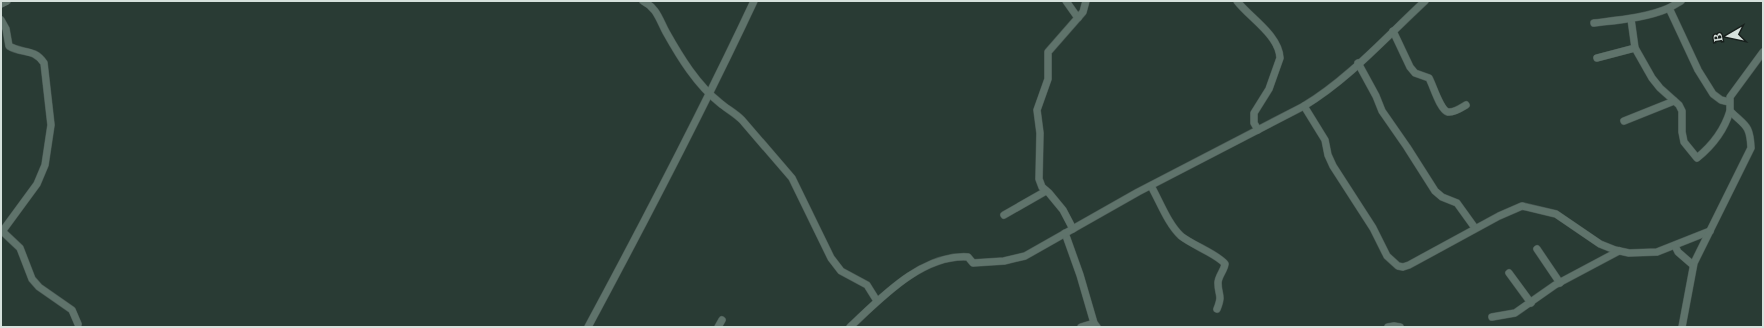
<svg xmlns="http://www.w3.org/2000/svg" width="1764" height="328" font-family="'Libre Baskerville',serif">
	<rect width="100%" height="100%" fill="#293b34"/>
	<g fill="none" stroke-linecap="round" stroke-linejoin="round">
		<defs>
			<g id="street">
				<path d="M643,1C657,8 659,19 666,32C680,57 697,85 720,103C727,109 735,113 742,120L792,178L831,258L841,271L867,285L877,301"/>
				<path d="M1066,1L1078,18"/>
				<path d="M1237,1C1250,18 1279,35 1280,58L1269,89L1254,113V123L1258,130"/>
				<path d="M1681,1L1669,8L1698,70L1713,94L1721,100L1729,102"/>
				<path d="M1,4L7,1"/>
				<path d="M1631,19L1635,48L1652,78L1660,88L1679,105L1682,111V132L1684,142L1697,158C1713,145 1724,131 1730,111"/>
				<path d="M1,20L6,29L9,46C22,54 34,48 44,63L51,125L45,165L37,184L4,229L3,232L20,248L32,279L39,287L72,310L78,324"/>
				<path d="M1594,23C1619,20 1646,18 1669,8"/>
				<path d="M1393,31L1410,67L1415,73L1429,78C1433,85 1440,110 1448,112C1454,113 1461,108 1466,105"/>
				<path d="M1597,58L1635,48"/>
				<path d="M1358,63L1376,96L1382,111L1407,147L1435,191L1442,197L1457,203L1475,228"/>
				<path d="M1304,106L1325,140L1328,155L1333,166L1373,228L1387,256L1398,266L1403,267L1409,265L1499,216L1522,206L1556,214L1600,244L1615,250L1629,253L1657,252L1710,231"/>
				<path d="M1624,121L1674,101"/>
				<path d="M1151,186C1160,202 1168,224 1181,236C1192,245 1219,255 1225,264C1224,271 1218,276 1218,283C1218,296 1223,294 1217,309"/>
				<path d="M1004,215L1046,191"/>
				<path d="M1073,229L1063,210L1049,193L1042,187L1039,179L1040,133L1037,110L1048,79V52L1083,12L1086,1"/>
				<path d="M1065,233L1080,275L1094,323L1097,327"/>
				<path d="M1675,246L1678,252L1693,265"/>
				<path d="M1537,249L1560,283"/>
				<path d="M1509,273L1531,303"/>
				<path d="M1492,317L1515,313L1555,285L1619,251"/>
				<path d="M588,327C646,219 702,112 754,1"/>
				<path d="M718,327L722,320"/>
				<path d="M850,327C881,298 922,254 968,257L973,263L1004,261L1025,256L1138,192L1304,106C1349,79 1386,37 1425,1"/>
				<path d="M1081,327L1094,323"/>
				<path d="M1388,327L1394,326L1400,327"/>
				<path d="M1682,327L1694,263L1751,148C1750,124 1745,126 1730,111V97L1763,52"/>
			</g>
		</defs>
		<use href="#street" stroke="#485752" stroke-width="8"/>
		<use href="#street" stroke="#5f736b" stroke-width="7"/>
	</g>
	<rect width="1764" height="328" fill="none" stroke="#d6e1dc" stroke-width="4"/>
	<g transform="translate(1728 36) rotate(261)" stroke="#18201d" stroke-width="3" paint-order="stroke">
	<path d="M0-3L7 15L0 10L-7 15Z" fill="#d6e1dc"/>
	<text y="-6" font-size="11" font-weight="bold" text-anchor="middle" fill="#d6e1dc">B</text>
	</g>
</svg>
